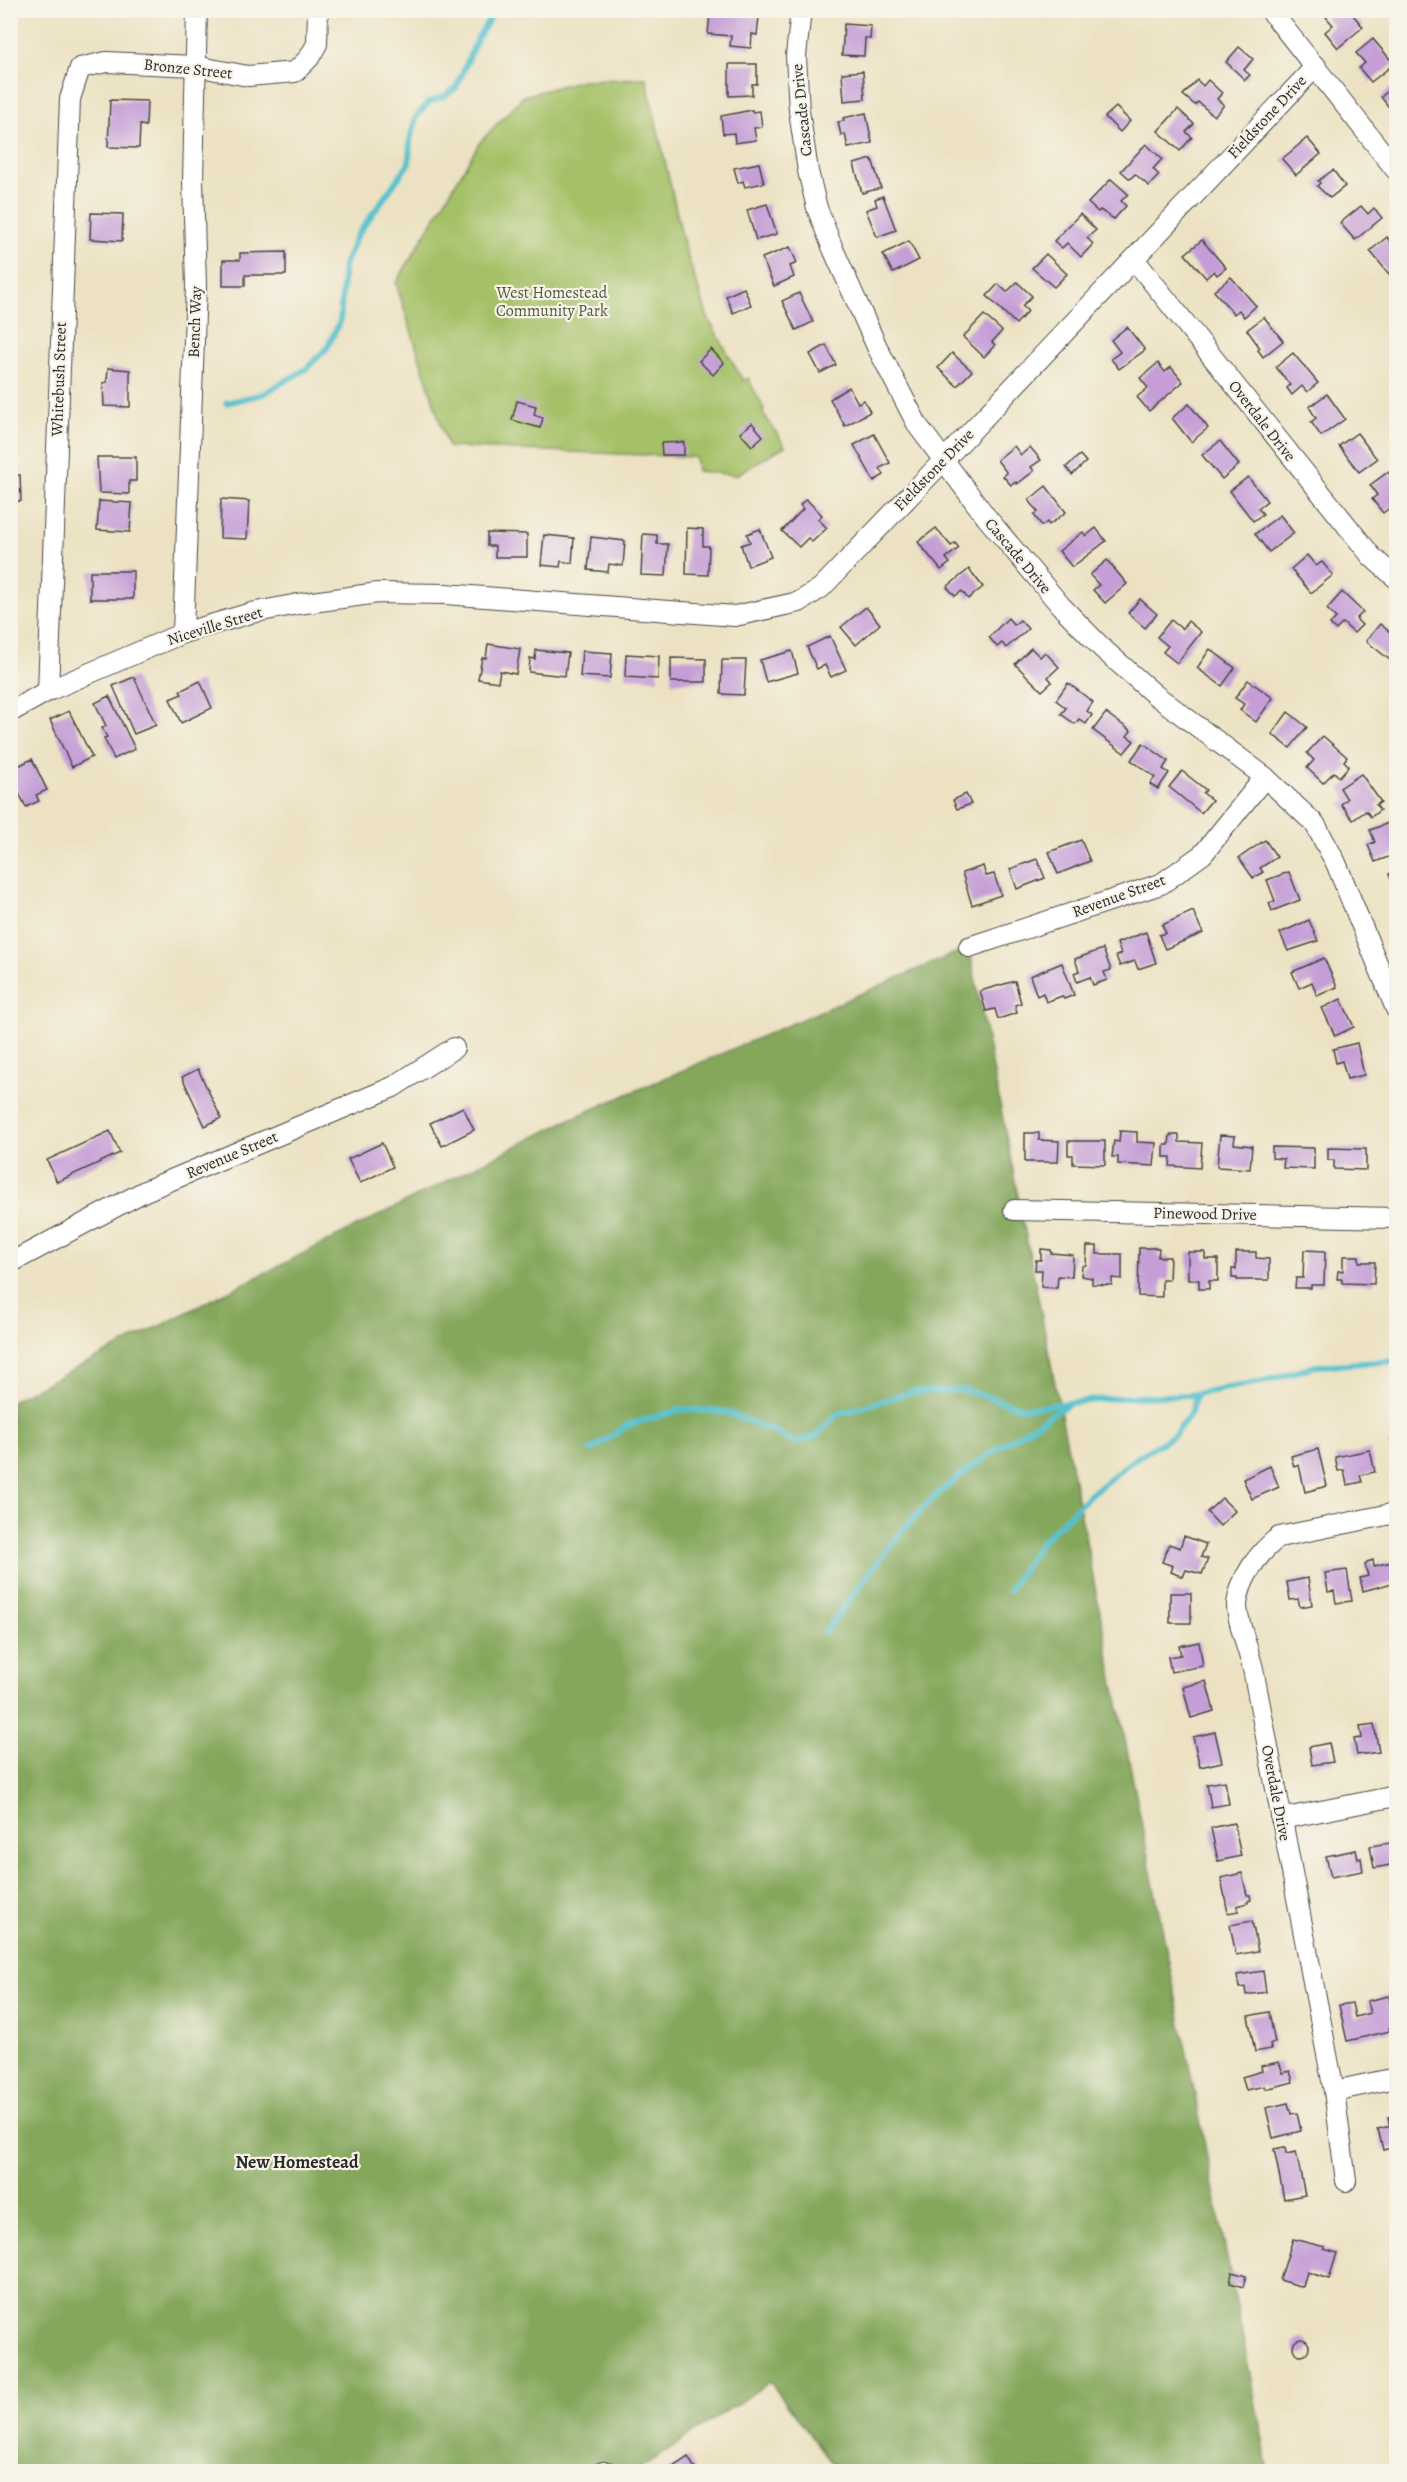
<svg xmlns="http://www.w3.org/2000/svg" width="1407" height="2482" font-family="Alegreya,serif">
	<rect width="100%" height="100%" fill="#f7f3e8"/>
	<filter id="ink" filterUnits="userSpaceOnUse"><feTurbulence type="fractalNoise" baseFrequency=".0167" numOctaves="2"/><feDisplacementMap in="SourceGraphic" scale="12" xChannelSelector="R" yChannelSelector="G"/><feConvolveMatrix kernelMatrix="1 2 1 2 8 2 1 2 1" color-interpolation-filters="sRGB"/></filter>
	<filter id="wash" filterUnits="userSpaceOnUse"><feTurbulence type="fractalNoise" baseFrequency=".008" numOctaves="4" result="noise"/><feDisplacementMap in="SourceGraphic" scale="24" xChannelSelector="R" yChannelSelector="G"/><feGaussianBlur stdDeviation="1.35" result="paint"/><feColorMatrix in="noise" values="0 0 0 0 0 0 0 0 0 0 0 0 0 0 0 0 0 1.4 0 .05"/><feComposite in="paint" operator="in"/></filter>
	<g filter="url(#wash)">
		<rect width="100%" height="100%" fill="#ece2c3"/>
		<path fill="#a5c167" stroke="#687649" stroke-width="1.5" d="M646,78L685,249L708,318L743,381L748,378L764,409L762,411L785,446L736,475L697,471L695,457L448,447L396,283L480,142L524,96L582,80Z"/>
		<path fill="#84a75c" stroke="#586944" stroke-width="1.5" d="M969,947L1269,2471H838L770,2382L636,2471L11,2472V1401L570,1119Z"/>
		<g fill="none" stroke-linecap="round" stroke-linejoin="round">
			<g stroke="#55c1ce" stroke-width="6">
				<path d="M226,403L263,394L306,369L327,348L340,321L344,265L356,237L409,163L410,140L416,117L429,102L443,97L456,88L477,39L495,10"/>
				<path d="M591,1450L628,1425L683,1409L726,1412L776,1432L795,1443L816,1436L836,1415L911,1392L965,1390L1024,1408L1114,1398L1190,1395L1265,1381L1316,1366L1396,1361"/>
				<path d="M1009,1590L1041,1542L1091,1494L1133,1460L1174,1435L1191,1413L1196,1394"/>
				<path d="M825,1632C856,1591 890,1542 925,1506C967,1465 1018,1435 1067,1405"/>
			</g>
		</g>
		<g id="blocks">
			<g fill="#c59ed7">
				<path d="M1334,10H1349L1363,27L1338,48L1325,32L1333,25L1326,17Z"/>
				<path d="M710,13L759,17L757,35L752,34L751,48L730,46L731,36L708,34Z"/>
				<path d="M844,24L871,26L870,39L865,38L864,56L842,55Z"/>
				<path d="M1373,39L1394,64L1371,82L1359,68L1365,63L1356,53Z"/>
				<path d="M1239,47L1253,59L1244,70L1250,75L1245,80L1226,62Z"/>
				<path d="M729,64H757V84H752V95L729,96Z"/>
				<path d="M863,71L865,99L844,101L842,73Z"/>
				<path d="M1197,80L1203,86L1208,80L1222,93L1217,99L1224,105L1214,116L1198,102L1195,105L1183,95Z"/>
				<path d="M1396,84V116L1381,97Z"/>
				<path d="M110,100L147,101L146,126L140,125L139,148L108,147Z"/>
				<path d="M1116,107L1130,121L1120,132L1105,117Z"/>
				<path d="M1178,109L1194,124L1186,132L1192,137L1180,151L1158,131Z"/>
				<path d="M752,110V112L760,111L762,127L754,128L756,140L735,143L734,133L723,134L721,116Z"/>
				<path d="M866,113L872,143L848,148L845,134L841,135L838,122L844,121L843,118Z"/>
				<path d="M1307,138L1321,154L1296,175L1282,159Z"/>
				<path d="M1146,144L1162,159L1153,169L1159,175L1149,186L1135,174L1130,179L1121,171Z"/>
				<path d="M872,159L881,188L862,193L854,164Z"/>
				<path d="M759,163L764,183L745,187L743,181L738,183L734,168Z"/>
				<path d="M1333,170L1345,186L1330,198L1317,186L1320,183L1318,181Z"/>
				<path d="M1111,179L1128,194L1121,201L1126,206L1114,219L1100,210L1098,212L1088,203Z"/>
				<path d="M883,196L896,230L877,237L866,210L877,206L875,199Z"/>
				<path d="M767,204L777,234L756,240L747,210Z"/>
				<path d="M1361,206L1368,214L1374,208L1382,218L1355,240L1340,223Z"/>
				<path d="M91,213L123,214L122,241L90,239Z"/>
				<path d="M1080,214L1096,230L1087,238L1093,244L1081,257L1067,243L1062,248L1054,241Z"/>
				<path d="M1387,237L1394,246L1396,243V268L1389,274L1370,251Z"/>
				<path d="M1202,240L1226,268L1217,275L1214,271L1206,278L1185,254Z"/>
				<path d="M909,241L919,260L893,273L883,254Z"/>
				<path d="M790,247L797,263L790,266L794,277L774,286L762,258Z"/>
				<path d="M286,252V275H245V286H223V260H240V253Z"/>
				<path d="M1046,254L1067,274L1054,287L1032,268Z"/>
				<path d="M1231,277L1256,306L1244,317L1239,310L1234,314L1214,291Z"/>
				<path d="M1017,282L1032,296L1022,306L1028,311L1016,324L987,296L998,284L1007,292Z"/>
				<path d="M744,288L751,305L733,313L726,296Z"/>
				<path d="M799,293L813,322L796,330L782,301Z"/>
				<path d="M984,315L1002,331L992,342L995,345L984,357L963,337Z"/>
				<path d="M1264,317L1283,341L1263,357L1258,350L1260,348L1247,330Z"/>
				<path d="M1127,327L1145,350L1119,369L1111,359L1120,352L1111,340Z"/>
				<path d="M826,345L836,365L820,373L810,354Z"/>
				<path d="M711,349L724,363L713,375L699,361Z"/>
				<path d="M952,353L972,371L957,386L938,368Z"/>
				<path d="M1293,353L1318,383L1307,392L1302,386L1292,395L1287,388L1290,385L1276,367Z"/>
				<path d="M1158,363L1165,372L1171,367L1183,382L1149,411L1137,397L1148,388L1140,378Z"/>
				<path d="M108,368L130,370V407L104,406L103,383L107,382Z"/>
				<path d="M849,387L858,403L864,400L870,412L845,426L830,399Z"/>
				<path d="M1327,394L1345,419L1321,436L1311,422L1316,418L1309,407Z"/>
				<path d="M517,401L536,406L534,415L543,418L540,428L512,420Z"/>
				<path d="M1189,404L1208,428L1191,442L1172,418Z"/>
				<path d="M752,423L763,436L752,446L740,433Z"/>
				<path d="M1357,433L1377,459L1359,472L1339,446Z"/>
				<path d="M874,434L890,463L880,468L884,475L874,481L854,445Z"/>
				<path d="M1220,441L1239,465L1222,479L1202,455Z"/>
				<path d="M684,442V455H662L661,443Z"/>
				<path d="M1014,446L1021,455L1030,447L1041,460L1031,467L1034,471L1017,484L1016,482L1011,485L1003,476L1007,473L997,460Z"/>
				<path d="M1080,455L1086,462L1072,475L1066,467Z"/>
				<path d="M97,457H136V481H129V494L99,493Z"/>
				<path d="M1388,472L1396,482V503L1383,513L1372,499L1377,495L1370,485Z"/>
				<path d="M10,475H20L21,501L10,502Z"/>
				<path d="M1248,477L1267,501L1258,508L1263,514L1253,521L1230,491Z"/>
				<path d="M1046,486L1066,512L1049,525L1047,522L1042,526L1034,515L1038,512L1029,500Z"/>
				<path d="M221,499L249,501L247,539L220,538Z"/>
				<path d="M806,499L822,515L818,519L827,528L812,542L808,538L799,547L782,531L803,509L800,505Z"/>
				<path d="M99,501L132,503L130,532L97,530Z"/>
				<path d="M1280,515L1294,533L1269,552L1255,534Z"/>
				<path d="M687,528L703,529V546H709L708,575L686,574Z"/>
				<path d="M936,528L951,546L955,543L959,548L946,558L950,563L941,570L918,542Z"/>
				<path d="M1096,528L1106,541L1072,567L1059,551L1083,532L1086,536Z"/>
				<path d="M760,529L771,557L748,566L741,545L750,542L747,534Z"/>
				<path d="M487,533L527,534V557H495V546H487Z"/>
				<path d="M643,534L657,535V544H668L666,576L641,575Z"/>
				<path d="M544,535L574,538L572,563L561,561L560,567L541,565Z"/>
				<path d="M591,537L625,541L623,566L609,564L608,572L588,570Z"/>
				<path d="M1307,555L1316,566L1322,562L1333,575L1311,593L1291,569Z"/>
				<path d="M1107,560L1127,584L1105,603L1093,590L1099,585L1090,575Z"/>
				<path d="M969,569L983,587L968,599L962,591L955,596L947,587Z"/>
				<rect x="90" y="571" width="43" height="28"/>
				<path d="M1342,592L1363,612L1356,619L1362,625L1354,633L1343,623L1336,630L1330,624L1336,618L1327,609Z"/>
				<path d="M1140,599L1157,614L1145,628L1128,613Z"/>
				<path d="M866,607L880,624L856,645L841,627Z"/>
				<path d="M1008,618L1014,625L1020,620L1028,629L1006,648L1002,643L997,647L989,637Z"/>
				<path d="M1171,620L1182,629L1188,621L1201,632L1177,663L1163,652L1168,646L1157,637Z"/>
				<path d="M1380,624L1396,637L1395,664L1366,641Z"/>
				<path d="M830,636L846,670L831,677L825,665L817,669L807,647Z"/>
				<path d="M488,644L520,649L516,674L500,671L498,682L478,679L482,658H486Z"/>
				<path d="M1031,648L1040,657L1045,652L1059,667L1048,677L1052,682L1042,691L1015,664Z"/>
				<path d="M1210,649L1235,668L1222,686L1197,668Z"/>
				<path d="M536,650L568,653L565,676L529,672L530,658L535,659Z"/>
				<path d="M582,651L612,653L610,678L580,676Z"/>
				<path d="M792,651L798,673L766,682L760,660Z"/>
				<path d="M626,654L659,656L658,679L625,677Z"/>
				<path d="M671,658L706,659V682H671Z"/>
				<path d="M722,660H746L744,695L721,694Z"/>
				<path d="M134,677L156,725L134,734L113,686Z"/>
				<path d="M1248,680L1273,698L1256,722L1240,710L1244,704L1235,698Z"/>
				<path d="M200,681L212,708L181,723L170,699L182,694L180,691Z"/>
				<path d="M1068,683L1093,702L1087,711L1092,715L1086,724L1079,719L1075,724L1061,714L1066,708L1056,700Z"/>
				<path d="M109,696L135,749L114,759L104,738L107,737L102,728L106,726L95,703Z"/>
				<path d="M69,711L92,757L72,767L50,720Z"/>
				<path d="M1288,712L1307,727L1290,748L1272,734Z"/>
				<path d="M1106,713L1131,731L1127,736L1134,741L1124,753L1093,730Z"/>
				<path d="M1323,736L1347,757L1344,761L1349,766L1339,777L1334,772L1323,783L1307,768L1314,760L1307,753Z"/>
				<path d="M1143,743L1168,761L1163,769L1169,773L1158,789L1150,784L1155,777L1131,760Z"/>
				<path d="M32,759L47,790L36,795L39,801L26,807L10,776V770Z"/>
				<path d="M1182,771L1206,790L1203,793L1212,800L1201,813L1169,787Z"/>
				<path d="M1361,774L1381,802L1376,805L1380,810L1371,817L1366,811L1353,820L1341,804L1347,799L1340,788Z"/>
				<path d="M966,794L971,804L957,809L953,800Z"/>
				<path d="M1391,822L1396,836V854L1375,862L1368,845L1375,842L1370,830Z"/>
				<path d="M1081,840L1090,861L1058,874L1049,852Z"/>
				<path d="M1265,840L1277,857L1260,868L1263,872L1253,878L1239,858Z"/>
				<path d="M1037,859L1045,878L1017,889L1010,869Z"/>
				<path d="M983,866L986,876L994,874L1001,895L972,905L962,873Z"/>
				<path d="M1396,871V893L1389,874Z"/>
				<path d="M1289,872L1300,900L1272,911L1269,903L1275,901L1267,880Z"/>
				<path d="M1193,911L1203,933L1165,949L1159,935L1166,933L1162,925Z"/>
				<path d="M1309,920L1318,941L1288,951L1280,933Z"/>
				<path d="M1146,932L1156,963L1138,969L1135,961L1120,966L1116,956L1121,954L1117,943Z"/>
				<path d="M1103,949L1111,970L1104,972L1107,980L1093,985L1090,977L1077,982L1074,973L1079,971L1075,959Z"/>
				<path d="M1324,958L1337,987L1317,996L1312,982L1299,988L1292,972Z"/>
				<path d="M1062,963L1074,995L1064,999L1062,996L1046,1002L1043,993L1037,996L1030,976Z"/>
				<path d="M1015,981L1021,1003L1015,1005L1017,1013L998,1019L995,1009L986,1011L980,991Z"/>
				<path d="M1341,999L1354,1027L1335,1036L1322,1008Z"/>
				<path d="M1357,1043L1364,1075L1347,1079L1342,1061L1336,1063L1333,1049Z"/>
				<path d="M198,1069L221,1118L205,1126L182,1077Z"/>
				<path d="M463,1107L474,1130L442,1146L430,1123Z"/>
				<path d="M110,1131L120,1153L57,1182L47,1160Z"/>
				<path d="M1120,1131L1137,1132V1142L1156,1143L1154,1166L1118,1164V1157H1112L1114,1141L1119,1142Z"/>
				<path d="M1025,1133H1039V1140L1059,1141L1058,1162H1025Z"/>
				<path d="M1170,1135H1179V1142L1202,1143L1200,1168L1170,1166L1171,1157H1164V1145H1169Z"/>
				<path d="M1220,1135L1235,1136L1234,1144L1252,1146L1250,1169L1217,1167Z"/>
				<path d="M1068,1141H1105V1165L1073,1164V1155H1068Z"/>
				<path d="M382,1143L393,1167L360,1183L348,1159Z"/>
				<path d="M1272,1147L1314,1148V1169L1283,1168L1284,1159L1272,1158Z"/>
				<path d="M1328,1148L1366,1149V1170L1334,1169V1160H1328Z"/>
				<path d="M1087,1246H1097V1254H1122V1279L1112,1278V1285L1092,1284V1278L1081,1276L1082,1266L1086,1265Z"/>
				<path d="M1139,1248H1159L1158,1257H1170L1169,1280H1162V1297L1138,1296Z"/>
				<path d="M1041,1249L1051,1250V1253L1073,1255L1072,1277L1058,1276L1057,1288L1041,1287L1042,1270H1035L1036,1260H1041Z"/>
				<path d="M1304,1250L1325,1251L1324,1285H1311V1288H1295L1296,1278H1303Z"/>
				<path d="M1188,1252H1205V1259H1218V1281H1209V1289H1199V1280H1188Z"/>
				<path d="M1236,1252H1256V1258L1269,1259V1280H1237V1278H1232V1269H1236Z"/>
				<path d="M1343,1256H1359V1262H1375L1374,1284L1342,1283V1279H1337L1338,1271H1343Z"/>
				<path d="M1396,1438V1459L1391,1439Z"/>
				<path d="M1318,1449L1327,1486L1305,1492L1299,1465L1294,1467L1291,1456Z"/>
				<path d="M1370,1450L1375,1472L1360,1475L1362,1482L1347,1485L1344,1470L1338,1471L1335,1457Z"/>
				<path d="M1270,1466L1279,1487L1252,1499L1243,1479Z"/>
				<path d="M1222,1498L1235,1511L1220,1526L1207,1512Z"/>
				<path d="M1184,1536L1206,1544L1201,1557L1208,1559L1202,1574L1186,1570L1183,1577L1171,1572L1173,1566L1162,1562L1169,1544L1180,1548Z"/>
				<path d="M1373,1560L1374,1566L1396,1561V1582L1363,1591L1360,1578L1368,1576L1365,1565L1367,1562Z"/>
				<path d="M1347,1570L1352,1601L1336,1603L1334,1591L1328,1592L1325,1573Z"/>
				<path d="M1308,1578L1312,1605L1300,1607L1298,1599L1290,1600L1287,1582Z"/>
				<rect x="1170" y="1593" width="21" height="30"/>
				<path d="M1199,1642L1203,1666L1171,1672L1168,1657L1181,1655L1179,1646Z"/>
				<path d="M1206,1681L1214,1711L1191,1718L1183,1687Z"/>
				<path d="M1374,1724L1379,1752L1357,1755L1354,1739L1362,1738L1360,1726Z"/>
				<path d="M1215,1732L1222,1762L1200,1767L1193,1737Z"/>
				<path d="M1329,1743L1333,1762L1312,1765L1309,1747Z"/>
				<path d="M1225,1781L1229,1804L1211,1807L1207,1784Z"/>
				<path d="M1234,1823L1241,1856L1218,1861L1211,1828Z"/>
				<path d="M1396,1842V1864L1374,1868L1370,1846Z"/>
				<path d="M1356,1850L1358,1859L1361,1858L1363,1871L1331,1877L1326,1856Z"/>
				<path d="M1242,1873L1247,1895H1250L1251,1900L1248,1901V1903L1237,1906L1239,1911L1228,1913L1221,1878Z"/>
				<path d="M1252,1921L1258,1951L1236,1955L1230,1925Z"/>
				<path d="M1263,1971L1266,1992L1246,1995L1245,1987L1239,1988L1237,1975Z"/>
				<path d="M1389,1996L1396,2027L1389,2028L1390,2031L1347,2041L1339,2005L1352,2003L1355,2017L1370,2013L1367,2001Z"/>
				<path d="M1269,2012L1275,2043L1270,2044L1271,2049L1255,2052L1248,2016Z"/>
				<path d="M1279,2062L1283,2073L1290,2071L1293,2082L1266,2089L1265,2086L1246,2090L1242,2077L1262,2071L1261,2066Z"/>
				<path d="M1288,2103L1291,2114L1297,2113L1301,2131L1273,2138L1266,2108Z"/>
				<path d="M1396,2115V2147L1383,2150L1378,2129L1390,2126L1388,2117Z"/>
				<path d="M1285,2147L1286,2154L1296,2152L1305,2195L1284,2199L1274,2149Z"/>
				<path d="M1293,2239L1325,2247L1324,2249L1337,2253L1329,2279L1307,2272L1303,2287L1280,2280Z"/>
				<path d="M1232,2272L1246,2276L1243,2287L1230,2283Z"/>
				<circle cx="1301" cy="2347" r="8"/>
				<path d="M688,2457L697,2472H665Z"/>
			</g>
		</g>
	</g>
	<g filter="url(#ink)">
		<use href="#blocks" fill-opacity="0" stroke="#484642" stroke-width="1.5"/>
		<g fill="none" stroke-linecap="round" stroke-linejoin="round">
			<defs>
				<g id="street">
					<path d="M801,10L796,56L799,111L808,171L817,208L833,249L877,347L918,426L987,518L1061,606L1103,649L1154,694L1265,777L1315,824L1336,863L1396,1009"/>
					<path d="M1270,10L1396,170"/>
					<path d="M1134,259L1372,557L1396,578"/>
					<path d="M183,633L196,287L193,181L197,10"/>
					<path d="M48,691L70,99L80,68L106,62L195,66L248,76L295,72L309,58L317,44L318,10"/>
					<path d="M10,712L48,691L183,633L251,613L298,604L378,593L445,594L735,616L799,602L821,588L944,460L1316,66"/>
					<path d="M969,947L1161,884L1203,854L1265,777"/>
					<path d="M1014,1210L1396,1218"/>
					<path d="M10,1263L145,1191L393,1087L454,1048"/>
					<path d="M1281,1819L1396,1796"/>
					<path d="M1334,2091L1396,2078"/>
					<path d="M1346,2181L1334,2091L1253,1669C1250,1655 1236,1617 1237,1604C1240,1578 1259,1552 1279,1537L1396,1513"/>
					<path d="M603,2472H607"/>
				</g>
			</defs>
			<use href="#street" stroke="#484642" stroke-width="22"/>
			<use href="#street" stroke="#fff" stroke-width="20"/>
		</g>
	</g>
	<g text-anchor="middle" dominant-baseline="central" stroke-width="4.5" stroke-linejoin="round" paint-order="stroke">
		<g font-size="16" fill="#2b2b2b" stroke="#f7f3e8">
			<text transform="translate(188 69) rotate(6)">Bronze Street</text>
			<text transform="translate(802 110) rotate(-96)">Cascade Drive</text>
			<text transform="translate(1267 117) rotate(-47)">Fieldstone Drive</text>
			<text transform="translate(195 322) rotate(-88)">Bench Way</text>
			<text transform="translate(59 379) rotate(-88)">Whitebush Street</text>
			<text transform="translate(1262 421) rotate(52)">Overdale Drive</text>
			<text transform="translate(934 470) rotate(-46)">Fieldstone Drive</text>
			<text transform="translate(1018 556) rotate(50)">Cascade Drive</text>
			<text transform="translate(215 626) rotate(-17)">Niceville Street</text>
			<text transform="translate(1119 896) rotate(-20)">Revenue Street</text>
			<text transform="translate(232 1155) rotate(-23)">Revenue Street</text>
			<text transform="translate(1205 1214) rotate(1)">Pinewood Drive</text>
			<text transform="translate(1276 1793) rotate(79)">Overdale Drive</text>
		</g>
		<g font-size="16" fill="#50583d" stroke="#f7f3e8">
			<text x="552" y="293">West Homestead<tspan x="552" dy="18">Community Park</tspan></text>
		</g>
		<g font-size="18" font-weight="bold" fill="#2b2b2b" stroke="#f7f3e8">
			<text x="297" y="2162">New Homestead</text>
		</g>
	</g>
	<rect width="1407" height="2482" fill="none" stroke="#f7f3e8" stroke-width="36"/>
</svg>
